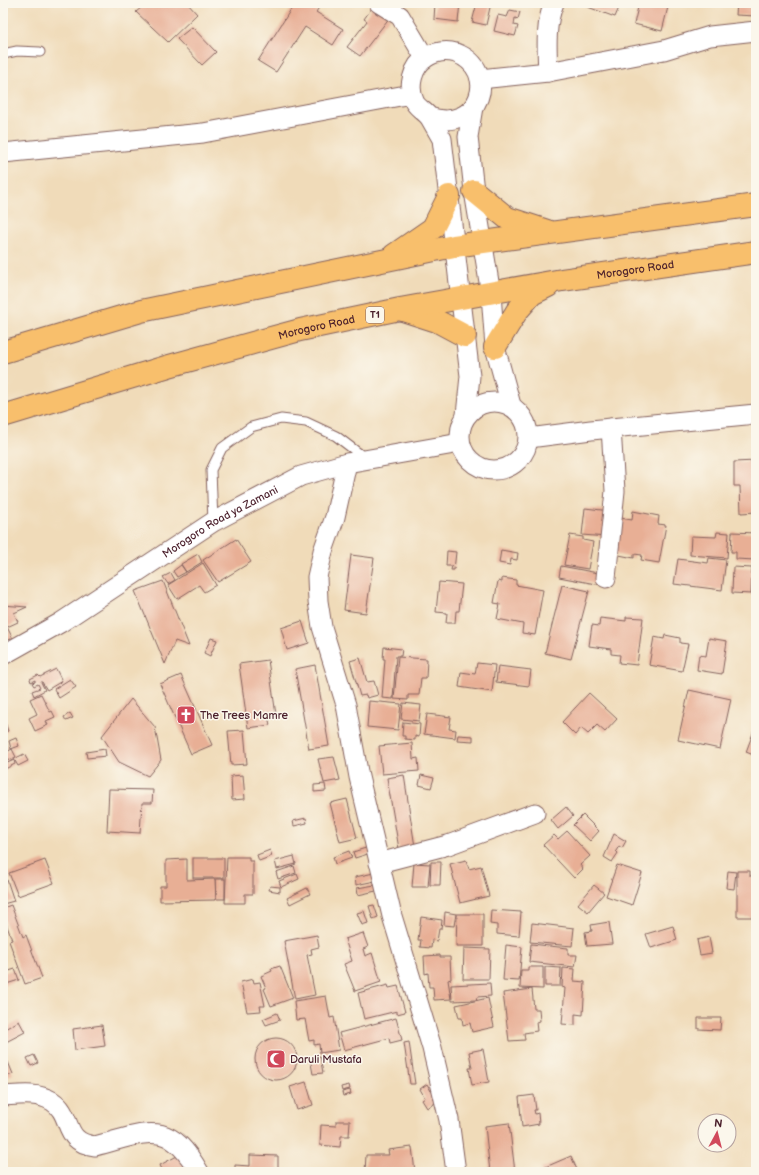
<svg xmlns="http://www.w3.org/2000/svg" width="759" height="1175" font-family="'Balsamiq Sans',sans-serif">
	<rect width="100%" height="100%" fill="#fbf7ec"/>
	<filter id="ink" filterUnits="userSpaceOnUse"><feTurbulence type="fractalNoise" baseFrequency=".025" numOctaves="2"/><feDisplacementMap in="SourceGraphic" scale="8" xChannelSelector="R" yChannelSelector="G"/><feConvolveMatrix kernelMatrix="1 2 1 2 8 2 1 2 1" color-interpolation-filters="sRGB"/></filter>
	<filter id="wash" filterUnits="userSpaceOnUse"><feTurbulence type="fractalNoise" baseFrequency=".012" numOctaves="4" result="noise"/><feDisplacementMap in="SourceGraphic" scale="16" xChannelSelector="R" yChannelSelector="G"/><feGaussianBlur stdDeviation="0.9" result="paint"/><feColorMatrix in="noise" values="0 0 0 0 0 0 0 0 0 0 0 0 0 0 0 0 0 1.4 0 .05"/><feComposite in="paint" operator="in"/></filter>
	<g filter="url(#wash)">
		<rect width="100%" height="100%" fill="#f0dbb9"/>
		<g id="blocks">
			<g fill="#e8af95">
				<path d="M147,3H187L197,14L168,42L136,12Z"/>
				<path d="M295,3H322L316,12L343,29L333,45L305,27L276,72L258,61Z"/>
				<path d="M435,3H460L458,22L434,19Z"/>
				<path d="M477,3H491L486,25L472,22Z"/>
				<path d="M586,3H621L615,17L585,6Z"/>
				<path d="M639,3H669L662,31L634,24Z"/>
				<path d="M737,3H756V16L736,15Z"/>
				<path d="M374,5L390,17L360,56L347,47L367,21L364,19Z"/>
				<path d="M510,10L520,12L518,19L515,18L514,25L518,26L515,36L494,31L498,15L507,17Z"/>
				<path d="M192,27L216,52L202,65L177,39Z"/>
				<path d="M756,461V512L741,513L740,486H734V462Z"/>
				<path d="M585,508L610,511L607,537L582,535Z"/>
				<path d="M633,511L659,516L658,524L666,525L659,563L641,560L642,555L634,554V558L614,554L620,518L632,520Z"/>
				<path d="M717,532L729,533L727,558L690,555L691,536L716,537Z"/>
				<path d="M732,532L756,533L755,560L736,559V552H731Z"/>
				<path d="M570,535L583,537V540L593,542L588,569L564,565Z"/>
				<path d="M236,539L251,562L218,582L203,560Z"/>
				<path d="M501,550L518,553L517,560L511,559L510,565L499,563Z"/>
				<path d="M447,551L456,552L454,570H451L452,566H446Z"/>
				<path d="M198,554L202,562L186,572L181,564Z"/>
				<path d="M351,555L374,558L366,613L344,610Z"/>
				<path d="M709,558L726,560L722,590L674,584L678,559L708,563Z"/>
				<path d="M203,563L216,585L204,592L199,585L177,599L168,585Z"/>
				<path d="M754,564L756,565V595H752Z"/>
				<path d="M181,565L186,572L177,577L173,571Z"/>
				<path d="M561,566L603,574L601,585L559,577Z"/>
				<path d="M733,567L752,568L751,594L732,593Z"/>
				<path d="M171,573L175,580L168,584L163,577Z"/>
				<path d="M502,578L516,580V585L543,590L535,635L522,633L523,624L497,619L500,604L494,603L498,581L502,582Z"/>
				<path d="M163,581L189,646L175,641L165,664L135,591Z"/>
				<path d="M439,582L462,584L459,611H456L455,623H446L447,613L436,612Z"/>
				<path d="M562,585L589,591L571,659L545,653Z"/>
				<path d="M3,605L27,607L14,613L18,622L7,627L13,639L3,643Z"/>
				<path d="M626,617L643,618L637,665L619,663L620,655L611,654V649L589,646L592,625L599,626L600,618L626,621Z"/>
				<path d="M302,621L309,643L287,650L281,628Z"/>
				<path d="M665,635L680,638V643L688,644L682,671L649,665L654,637L664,639Z"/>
				<path d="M211,638L217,640L210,656L204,653Z"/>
				<path d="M709,638L727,641L722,674L697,670L699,655L706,656Z"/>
				<path d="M384,647L402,649L401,656H396L393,699L382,698L385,659H383Z"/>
				<path d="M398,657L427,659L426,678H421L419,695H408V700L394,699Z"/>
				<path d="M360,658L367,682L374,681L378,695L367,698L366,695L360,696L350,661Z"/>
				<path d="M268,660L276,715L268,716L270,725L248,728L239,664Z"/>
				<path d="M477,663L495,665L492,692L459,687L461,672L475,674Z"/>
				<path d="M315,665L329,746L309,749L295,669Z"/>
				<path d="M498,666L531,670L529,686L496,682Z"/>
				<path d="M56,669L62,681L47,690L42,682H41L45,690L34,696L32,691L40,688L38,684L34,686L32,683L35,682V680L31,682L30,679L38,675L40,677Z"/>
				<path d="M181,675L212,745L191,754L160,684Z"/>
				<path d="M70,679L76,687L59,698L54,689Z"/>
				<path d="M689,690L731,699L720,749L678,740Z"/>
				<path d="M589,693L617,719L605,732L597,725L588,734L581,728L575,735L562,722Z"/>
				<path d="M41,694L50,712L52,711L55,717L46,721L48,725L35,731L29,718L37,714L30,699Z"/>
				<path d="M131,699L155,727L161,760L148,776L119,762L102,736Z"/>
				<path d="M369,701L401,704L398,730L367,727Z"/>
				<path d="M403,703L421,705L419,721L401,719Z"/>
				<path d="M70,713L73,718L66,721L64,717Z"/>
				<path d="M427,714L451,717L449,729L456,730L455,738L424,734Z"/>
				<path d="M5,722L8,731L3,733V723Z"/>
				<path d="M403,722L420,724L419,737L415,736V740L405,739V736H402Z"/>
				<path d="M756,725V756L746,752Z"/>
				<path d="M244,730L247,764L231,765L228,731Z"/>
				<path d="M458,735L473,736V741L457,740Z"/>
				<path d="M16,738L19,746L11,749L9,741Z"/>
				<path d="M6,743L8,749L3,751V744Z"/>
				<path d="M412,743L413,759L418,758L419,771L382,774L379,746Z"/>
				<path d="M12,749L16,757L3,763V754Z"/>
				<path d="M105,749L106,756L87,758L86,752Z"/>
				<path d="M24,754L28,761L18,766L14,759Z"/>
				<path d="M334,757L340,780L324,783L318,759Z"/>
				<path d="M14,760L15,764L3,770V765Z"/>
				<path d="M243,775L245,799L232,800L231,776Z"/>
				<path d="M404,775L415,847L399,849L387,778Z"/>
				<path d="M421,775L434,778L431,788L419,785Z"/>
				<path d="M325,784L326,791L314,792V785Z"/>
				<path d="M109,789L153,790L152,803H142L140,833L107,831Z"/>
				<path d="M347,799L357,838L340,842L330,803Z"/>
				<path d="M566,807L573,816L558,829L551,820Z"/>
				<path d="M583,815L599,831L590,841L573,825Z"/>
				<path d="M306,818L307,823L294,826L293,821Z"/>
				<path d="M567,831L590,856L580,865L583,869L574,878L543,845L554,835L558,839Z"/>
				<path d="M614,834L626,841L622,848L619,846L616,851L618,853L612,862L604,857Z"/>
				<path d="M369,847L371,853L355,858L353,852Z"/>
				<path d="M270,850L272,856L259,861L257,855Z"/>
				<path d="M349,851L352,858L335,864L333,857Z"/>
				<path d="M294,856L296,864L277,869L275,861Z"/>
				<path d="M227,857H249V861H253V894H245V903H225Z"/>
				<rect x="193" y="858" width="31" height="20"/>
				<path d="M187,859V880L215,879L216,900L160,901V886H166V860Z"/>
				<path d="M45,860L54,883L18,896L9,873Z"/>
				<path d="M466,860L469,869L481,866L489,896L460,903L450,864Z"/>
				<path d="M431,862H441L440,885H430Z"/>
				<path d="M414,863L430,864L428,887H412Z"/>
				<path d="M617,865L642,873L632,905L606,896Z"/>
				<path d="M294,866L296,873L278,879L276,872Z"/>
				<path d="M728,871L736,872L734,889L726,888Z"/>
				<path d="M737,871H750V876H756V917H737Z"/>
				<path d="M374,873L375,881L356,885L355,877Z"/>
				<path d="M297,874L299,879L281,887L279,881Z"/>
				<rect x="216" y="879" width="9" height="20"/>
				<path d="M7,880L14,901L3,904V881Z"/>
				<path d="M375,885L376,891L358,895L357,888Z"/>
				<path d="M594,885L604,893L588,912L578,904Z"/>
				<path d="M270,886L280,887V892L269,890Z"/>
				<path d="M307,888L310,894L290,904L287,898Z"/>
				<path d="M11,905L23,937L26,935L42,978L25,984L9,941L12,940L3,915V908Z"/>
				<path d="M374,905L378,917L373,919L369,906Z"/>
				<path d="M491,910L521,912L519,936L497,934V925L490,924Z"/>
				<path d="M364,911L368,923L362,925L357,913Z"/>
				<path d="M445,912L456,914L454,926L444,925Z"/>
				<path d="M457,914H483V946H456Z"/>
				<path d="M421,917L442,920L441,929H439L437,941L432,940L431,948L420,947L421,940H418Z"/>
				<path d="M609,922L612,944L587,946L585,932L592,931L591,925Z"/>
				<path d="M532,923L574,928L572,946L530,942Z"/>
				<path d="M673,926L677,940L651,948L646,934Z"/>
				<path d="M363,933L368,947L363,949L365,956L372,953L381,982L355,991L344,964L352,961L345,939Z"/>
				<path d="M317,935L319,947L311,949L312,954L307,955L315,995L295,999L284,941Z"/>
				<path d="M709,937L712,953L700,955L697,940Z"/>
				<path d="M531,944L568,948V955H577L575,967L529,962Z"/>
				<path d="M506,945L522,947L519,981L503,980Z"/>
				<path d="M464,948L490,949L489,979H463Z"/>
				<path d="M440,955V957H450L451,979L448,980L451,999L434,1000L433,987H429L428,973L425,974L424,956Z"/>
				<path d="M280,966L293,998L271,1006L264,989L266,988L261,976L272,971L271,969Z"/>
				<path d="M528,967H543V989L520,988L521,970H528Z"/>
				<path d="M545,967L561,968L560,986H545Z"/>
				<path d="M563,968L575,969L574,981L585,982L583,1015L575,1014V1025L562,1024L565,988L562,987Z"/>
				<path d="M15,969L19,980L3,985V973Z"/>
				<path d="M253,979L254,983L260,982L265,1006H260L261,1011L247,1012L241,982Z"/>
				<path d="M490,983L491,996L477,997L476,1000L452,1001L451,985Z"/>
				<path d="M388,985L389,988L398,986L405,1012L397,1014V1011L364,1019L358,993Z"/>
				<path d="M532,989L534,1009H539L540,1021L536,1022L537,1031L524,1033L525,1040L509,1041L503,993Z"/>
				<path d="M326,996L330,1018L334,1017L339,1050L320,1053L319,1044L314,1045V1040L309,1041L305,1019L296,1020L294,1001Z"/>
				<path d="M488,998L494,1027L472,1032L470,1023L463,1025L462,1018H459L456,1005Z"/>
				<path d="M277,1013L280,1020L266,1025L263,1019Z"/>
				<path d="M396,1018L402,1040L390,1043L389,1038L344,1050L339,1033Z"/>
				<path d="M698,1018H721L720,1030L698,1029Z"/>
				<path d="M19,1021L25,1032L6,1042L3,1036V1030Z"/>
				<path d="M102,1025L105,1046L75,1050L73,1029Z"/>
				<circle cx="276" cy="1059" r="21"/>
				<path d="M409,1042L415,1084H410L404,1043Z"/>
				<path d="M483,1049L489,1082L472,1085L469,1068H472L469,1052Z"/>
				<path d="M34,1055L38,1063L31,1066L27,1058Z"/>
				<path d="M320,1056L323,1073L313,1074L310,1058Z"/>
				<path d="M3,1059L5,1063L8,1062L13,1074L3,1078Z"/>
				<path d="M306,1082L313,1105L297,1110L290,1087Z"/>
				<path d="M427,1084L431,1091L435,1088L442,1099L427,1108L422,1100L425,1098L420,1089Z"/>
				<path d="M349,1085L350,1089L342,1091L341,1087Z"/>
				<path d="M350,1090L351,1094L343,1096L342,1092Z"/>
				<path d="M534,1095L536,1110H534L535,1114L538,1113L539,1124L522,1127L519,1097Z"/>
				<path d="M336,1121H350L349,1136H341L340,1147L320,1145L321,1125L336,1126Z"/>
				<path d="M509,1123L515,1172H490L485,1126Z"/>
				<path d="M412,1147L415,1172H365L366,1155H389L388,1150Z"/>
				<path d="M179,1155L187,1172H163L160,1165Z"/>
				<path d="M250,1155L278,1156V1172H235V1165L250,1166Z"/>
				<path d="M571,1156L578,1172H542L541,1169Z"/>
			</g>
		</g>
	</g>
	<g filter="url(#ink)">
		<use href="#blocks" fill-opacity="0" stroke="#84615d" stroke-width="1"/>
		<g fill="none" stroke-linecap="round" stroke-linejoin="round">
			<defs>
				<g id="service">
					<path d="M3,54L17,51L40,52"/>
					<path d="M213,522L211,470L222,448L251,427L281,419L306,422L336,436L365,458"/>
				</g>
				<g id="minor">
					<path d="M379,3L400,16L425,58"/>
					<path d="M548,72C547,50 545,24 554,3"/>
					<path d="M480,79L548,72L664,50L710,36L756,31"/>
					<path d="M473,107L468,137L474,191L491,294L495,347L511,405"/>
					<path d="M429,117C480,134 501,70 456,53C446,50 435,52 427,57C412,66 407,88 415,103C419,109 426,112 430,118C434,125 438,132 442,139L470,376L466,415"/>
					<path d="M3,153L203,133L411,94"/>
					<circle cx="494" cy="436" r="34"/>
					<path d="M529,438L591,430L756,414"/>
					<path d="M347,463L335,517L323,551L317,577L318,601L322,627L346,705L359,777L392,916L432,1048L449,1120L456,1172"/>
					<path d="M606,578L615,491L611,428"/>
					<path id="s1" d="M3,655L60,623L213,522L301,476L347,463L460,443"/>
					<path d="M379,863L448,845L535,813"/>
					<path d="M3,1096C20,1095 37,1092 52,1101C74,1115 61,1142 95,1146C147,1133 168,1117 199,1172"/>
				</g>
				<g id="trunk">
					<path d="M474,191L507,218L547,231"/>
					<path d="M394,255L433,228L449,196"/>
					<path d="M403,310L437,321L465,336"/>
					<path d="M495,347L517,311L532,294L548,286"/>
					<path d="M3,352L141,311L454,246L756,205"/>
					<path id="s2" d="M3,416L169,366L300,330L400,309L562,280L756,252"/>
				</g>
			</defs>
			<use href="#service" stroke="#84615d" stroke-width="11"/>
			<use href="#minor" stroke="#84615d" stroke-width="21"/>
			<use href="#trunk" stroke="#84615d" stroke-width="24"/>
			<use href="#service" stroke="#fff" stroke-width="9"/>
			<use href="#minor" stroke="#fff" stroke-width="19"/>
			<use href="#trunk" stroke="#f8bf6c" stroke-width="22"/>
		</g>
	</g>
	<defs>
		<symbol id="church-square" viewBox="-11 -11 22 22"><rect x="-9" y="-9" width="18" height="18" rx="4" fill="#d1495b" stroke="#fbf7ec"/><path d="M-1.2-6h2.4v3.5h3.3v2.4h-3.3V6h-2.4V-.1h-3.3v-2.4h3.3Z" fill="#fff"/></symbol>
		<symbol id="mosque-square" viewBox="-11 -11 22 22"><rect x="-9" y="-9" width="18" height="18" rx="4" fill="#d1495b" stroke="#fbf7ec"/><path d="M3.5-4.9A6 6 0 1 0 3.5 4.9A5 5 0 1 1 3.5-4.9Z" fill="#fff"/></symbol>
	</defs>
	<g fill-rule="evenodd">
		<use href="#church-square" x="175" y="704" width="22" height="22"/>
		<use href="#mosque-square" x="265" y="1048" width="22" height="22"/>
	</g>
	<g text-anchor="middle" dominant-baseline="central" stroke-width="3" stroke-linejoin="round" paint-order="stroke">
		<rect fill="#fbf7ec" stroke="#7f6065" stroke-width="1" x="366" y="307" width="18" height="16" rx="3"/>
		<g font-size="10" font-weight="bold" fill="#4a1f2b">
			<text x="375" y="315">T1</text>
		</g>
		<g font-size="11" fill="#4a1f2b" stroke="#fbf7ec">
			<text stroke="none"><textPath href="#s2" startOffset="650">Morogoro Road</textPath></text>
			<text stroke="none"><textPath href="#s2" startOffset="326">Morogoro Road</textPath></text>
			<text stroke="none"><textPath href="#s1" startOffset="255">Morogoro Road ya Zamani</textPath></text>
		</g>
		<g font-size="11" fill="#4a1f2b" stroke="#fbf7ec" text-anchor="start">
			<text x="200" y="715">The Trees Mamre</text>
			<text x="290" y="1059">Daruli Mustafa</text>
		</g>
	</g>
	<rect width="759" height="1175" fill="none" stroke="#fbf7ec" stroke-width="16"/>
	<g transform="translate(717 1133) rotate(7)"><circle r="19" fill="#fbf7ec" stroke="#b4a19f"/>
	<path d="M0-3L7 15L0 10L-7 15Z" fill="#d1495b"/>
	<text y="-6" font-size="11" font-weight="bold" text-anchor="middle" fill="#4a1f2b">N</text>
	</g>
</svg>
